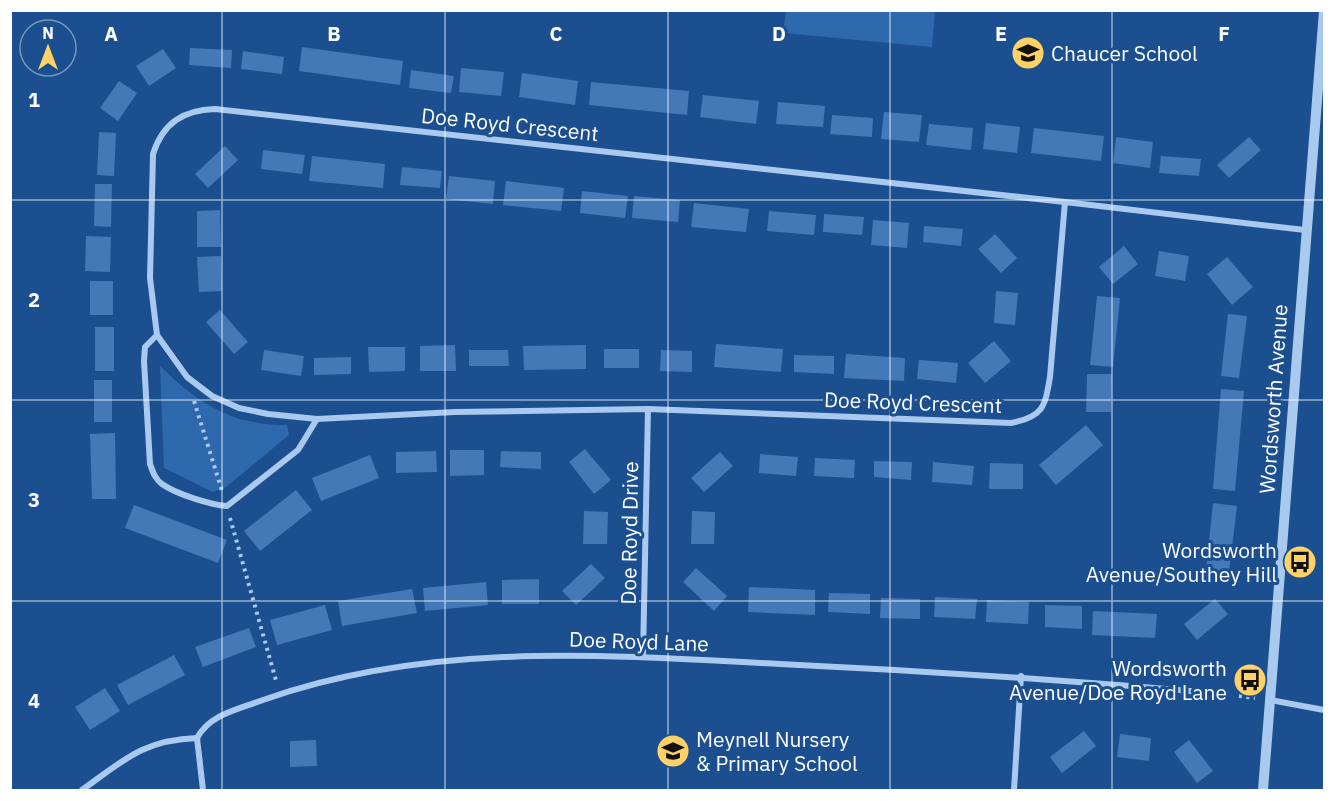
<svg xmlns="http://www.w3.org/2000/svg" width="1335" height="801" font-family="'IBM Plex Sans',sans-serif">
	<rect width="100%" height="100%" fill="#1b4f8f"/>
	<g fill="#2e69ad">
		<path d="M786,10L935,11L932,47L783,33Z"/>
		<path d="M160,366C199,404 231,425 287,425L289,435L226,487L213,492L164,468Z"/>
	</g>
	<g fill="#4478b7">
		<path d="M302,47L403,61L400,85L299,71Z"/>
		<path d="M190,48L232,50L231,68L189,65Z"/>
		<path d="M163,49L176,68L149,86L136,66Z"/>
		<path d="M243,51L284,57L282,74L241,69Z"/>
		<path d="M461,68L504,72L501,96L459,92Z"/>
		<path d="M411,70L454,76L451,93L409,88Z"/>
		<path d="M522,73L578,81L575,105L519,97Z"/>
		<path d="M119,81L137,93L118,121L100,108Z"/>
		<path d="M591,82L689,91L687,115L589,105Z"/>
		<path d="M703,95L759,101L756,124L700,117Z"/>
		<path d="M778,102L825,106L823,127L776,124Z"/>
		<path d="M884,112L922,115L919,142L881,139Z"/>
		<path d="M832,115L873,118L872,137L830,134Z"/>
		<path d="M986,123L1020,127L1017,153L983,149Z"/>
		<path d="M929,124L973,128L971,150L926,145Z"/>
		<path d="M1034,128L1104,136L1101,161L1031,153Z"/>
		<path d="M99,132L116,133L114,176L97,175Z"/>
		<path d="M1116,137L1153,142L1150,168L1113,163Z"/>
		<path d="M1249,137L1261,150L1229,178L1217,165Z"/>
		<path d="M225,146L238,160L208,188L195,174Z"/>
		<path d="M263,150L305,155L302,174L261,169Z"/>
		<path d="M312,156L385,164L383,188L309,181Z"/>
		<path d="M1161,156L1201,159L1199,176L1159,173Z"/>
		<path d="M402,167L442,171L440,188L400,185Z"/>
		<path d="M449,176L495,181L493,204L446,199Z"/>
		<path d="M506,181L564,188L561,211L503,205Z"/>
		<path d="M95,184H112L111,227L94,226Z"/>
		<path d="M582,191L628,196L625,218L580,213Z"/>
		<path d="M634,196L680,200L678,222L632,218Z"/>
		<path d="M694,203L749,209L746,232L691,227Z"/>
		<path d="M220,210L221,247H197V211Z"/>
		<path d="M769,211L816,215L814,235L767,231Z"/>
		<path d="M824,214L864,217L862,235L823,232Z"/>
		<path d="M873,220L909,223L907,248L871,245Z"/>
		<path d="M924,226L963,229L961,246L923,242Z"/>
		<path d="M995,234L1017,258L1001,273L978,249Z"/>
		<path d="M86,236L111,237L110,272L85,271Z"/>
		<path d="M1124,246L1138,264L1113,284L1099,267Z"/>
		<path d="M1159,251L1189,256L1185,281L1155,276Z"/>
		<path d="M221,256L222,291L199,292L197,257Z"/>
		<path d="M1227,257L1253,287L1232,305L1207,274Z"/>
		<rect x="90" y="281" width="23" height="34"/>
		<path d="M996,291L1018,293L1015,325L994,323Z"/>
		<path d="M1097,296L1120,298L1113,367L1090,365Z"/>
		<path d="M220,310L248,342L234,354L206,322Z"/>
		<path d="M1228,314L1247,316L1239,378L1221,376Z"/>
		<rect x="95" y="327" width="19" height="44"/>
		<path d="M994,341L1011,361L985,383L968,363Z"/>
		<path d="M716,344L783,349L781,372L714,367Z"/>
		<path d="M455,345L456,371H420V346Z"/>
		<path d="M586,345V369L524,370L523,346Z"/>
		<path d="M368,347H405V371L369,372Z"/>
		<rect x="604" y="349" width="35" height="19"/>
		<path d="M264,350L304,356L301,376L261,370Z"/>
		<path d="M469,350H508L509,366H469Z"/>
		<path d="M661,350L692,351V372L660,371Z"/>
		<path d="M846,354L905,358L904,381L844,378Z"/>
		<path d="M794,355L834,356V374L794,372Z"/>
		<path d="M351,357V374L314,375V358Z"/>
		<path d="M919,360L958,363L956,383L917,379Z"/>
		<path d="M1087,374H1112L1111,412H1086Z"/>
		<rect x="94" y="380" width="18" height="42"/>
		<path d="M1221,389L1244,391L1235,491L1213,489Z"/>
		<path d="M1086,425L1103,445L1056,485L1039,465Z"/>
		<path d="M115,433L116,499H92L90,434Z"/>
		<path d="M585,449L611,480L594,494L569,462Z"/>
		<path d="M450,450H484V475L450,476Z"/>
		<path d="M436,451L437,472L396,473V452Z"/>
		<path d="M501,451L541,452V469L500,467Z"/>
		<path d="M720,452L733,466L704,492L691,478Z"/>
		<path d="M760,454L798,457L796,476L759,473Z"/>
		<path d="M370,455L379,478L321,501L312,478Z"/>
		<path d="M815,458L855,460L854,478L814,476Z"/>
		<path d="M874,461L912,462L911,480L874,477Z"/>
		<path d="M933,462L974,466L972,485L932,482Z"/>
		<path d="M990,463L1023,464V489H989Z"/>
		<path d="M296,490L312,510L260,551L244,531Z"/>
		<path d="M1213,503L1237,506L1229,572L1206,570Z"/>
		<path d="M134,505L227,540L218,563L125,528Z"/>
		<path d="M584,511L608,512L607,544H583Z"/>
		<path d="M692,511L715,512L714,544H691Z"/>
		<path d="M591,564L605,578L576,605L562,591Z"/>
		<path d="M696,568L727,596L714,611L683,582Z"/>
		<path d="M539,579V604H502V580Z"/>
		<path d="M486,582L488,605L425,611L423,588Z"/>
		<path d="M749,587L815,590V615L748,612Z"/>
		<path d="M412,589L417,613L342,626L338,601Z"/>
		<path d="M829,593L870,594V614L828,612Z"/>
		<path d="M935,597L977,599L975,619L934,617Z"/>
		<path d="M881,598L920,599V619L880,618Z"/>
		<path d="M1215,599L1228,614L1197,640L1184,624Z"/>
		<path d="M987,600L1029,602L1028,624L986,622Z"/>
		<path d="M325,605L332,630L277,645L270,620Z"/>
		<path d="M1045,605L1082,606V629L1045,627Z"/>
		<path d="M1093,611L1157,614L1155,638L1092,635Z"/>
		<path d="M249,628L256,647L203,667L195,647Z"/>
		<path d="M174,655L185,675L128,705L117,685Z"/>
		<path d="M105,688L120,711L90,730L75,707Z"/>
		<path d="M1084,731L1096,746L1062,773L1050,757Z"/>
		<path d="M1120,734L1151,738L1149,761L1117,757Z"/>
		<path d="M316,740L317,766L290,767V741Z"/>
		<path d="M1189,740L1213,771L1197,783L1174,752Z"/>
	</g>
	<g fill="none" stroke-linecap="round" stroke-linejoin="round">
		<g stroke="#a9c9ee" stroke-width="4" stroke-dasharray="3 4.5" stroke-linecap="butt">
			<path d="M194,401L223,494"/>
			<path d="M230,518L277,684"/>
			<path d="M1239,696L1255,698"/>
		</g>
		<g stroke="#a9c9ee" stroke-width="6">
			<path d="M1065,202L215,109C183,110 163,123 153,154L150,278L157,335L187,377L212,396L239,408L268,414L317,419L455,412L648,409L1011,423C1043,417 1045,407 1050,377L1065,202L1305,230"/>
			<path d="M157,335L145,347L144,361L150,464C153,472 155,479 162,484C176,494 211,505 227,506L298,450L317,419"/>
			<path d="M643,657L648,409"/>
			<path d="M1270,700L1324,710"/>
			<path d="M197,738C210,714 239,709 263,700C430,641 607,655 780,664C929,671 1078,681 1226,694"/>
			<path d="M197,738L203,790"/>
			<path d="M82,790C124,760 143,740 197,738"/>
			<path d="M1014,790L1021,676"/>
		</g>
		<path stroke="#a9c9ee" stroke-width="10" d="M1263,790L1324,11"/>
	</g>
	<path fill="none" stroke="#fff" stroke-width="1.5" stroke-opacity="0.55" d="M222,10V790M445,10V790M668,10V790M890,10V790M1112,10V790M10,200H1324M10,400H1324M10,601H1324"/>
	<defs>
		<symbol id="school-disc" viewBox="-11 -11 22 22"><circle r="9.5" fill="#ffd166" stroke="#1b4f8f"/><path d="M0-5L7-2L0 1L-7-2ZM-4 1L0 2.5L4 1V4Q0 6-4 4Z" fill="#111"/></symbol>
		<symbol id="bus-disc" viewBox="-11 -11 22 22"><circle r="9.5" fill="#ffd166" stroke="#1b4f8f"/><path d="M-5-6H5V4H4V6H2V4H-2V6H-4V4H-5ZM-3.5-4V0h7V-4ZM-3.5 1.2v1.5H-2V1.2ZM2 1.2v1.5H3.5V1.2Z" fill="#111"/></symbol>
	</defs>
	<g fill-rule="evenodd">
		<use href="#school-disc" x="1009" y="34" width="38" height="38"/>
		<use href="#bus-disc" x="1281" y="543" width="38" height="38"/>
		<use href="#bus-disc" x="1231" y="661" width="38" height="38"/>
		<use href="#school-disc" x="654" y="732" width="38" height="38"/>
	</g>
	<g text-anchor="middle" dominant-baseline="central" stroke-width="6" stroke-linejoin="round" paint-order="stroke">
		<g font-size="21" fill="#fff" stroke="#1b4f8f" text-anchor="start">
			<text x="1051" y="53">Chaucer School</text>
			<text x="1277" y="550" text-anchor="end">Wordsworth<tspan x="1277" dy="24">Avenue/Southey Hill</tspan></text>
			<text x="1227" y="668" text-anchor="end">Wordsworth<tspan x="1227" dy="24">Avenue/Doe Royd Lane</tspan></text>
			<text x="696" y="739">Meynell Nursery<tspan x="696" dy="24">&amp; Primary School</tspan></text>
		</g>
		<g font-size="21" fill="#fff" stroke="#1b4f8f">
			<text transform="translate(510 124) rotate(6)">Doe Royd Crescent</text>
			<text transform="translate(1273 399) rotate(-86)">Wordsworth Avenue</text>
			<text transform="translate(913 402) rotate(2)">Doe Royd Crescent</text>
			<text transform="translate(629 533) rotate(-89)">Doe Royd Drive</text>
			<text transform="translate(639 641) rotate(2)">Doe Royd Lane</text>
		</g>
	</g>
	<g font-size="20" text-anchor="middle" font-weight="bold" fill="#fff" stroke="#1b4f8f" stroke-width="6" stroke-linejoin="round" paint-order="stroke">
		<text x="111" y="41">A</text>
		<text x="334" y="41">B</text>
		<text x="556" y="41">C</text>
		<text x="779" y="41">D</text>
		<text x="1001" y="41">E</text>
		<text x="1224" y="41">F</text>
		<text x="34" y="107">1</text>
		<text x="34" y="307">2</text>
		<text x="34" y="507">3</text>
		<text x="34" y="708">4</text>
	</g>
	<rect width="1335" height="801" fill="none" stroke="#ffffff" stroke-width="24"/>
	<g transform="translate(48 48)"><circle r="28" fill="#1b4f8f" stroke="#7695bc" stroke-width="1.5"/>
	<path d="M0-4.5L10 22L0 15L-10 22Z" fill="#ffd166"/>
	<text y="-9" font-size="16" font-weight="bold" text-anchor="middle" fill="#ffffff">N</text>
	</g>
</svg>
